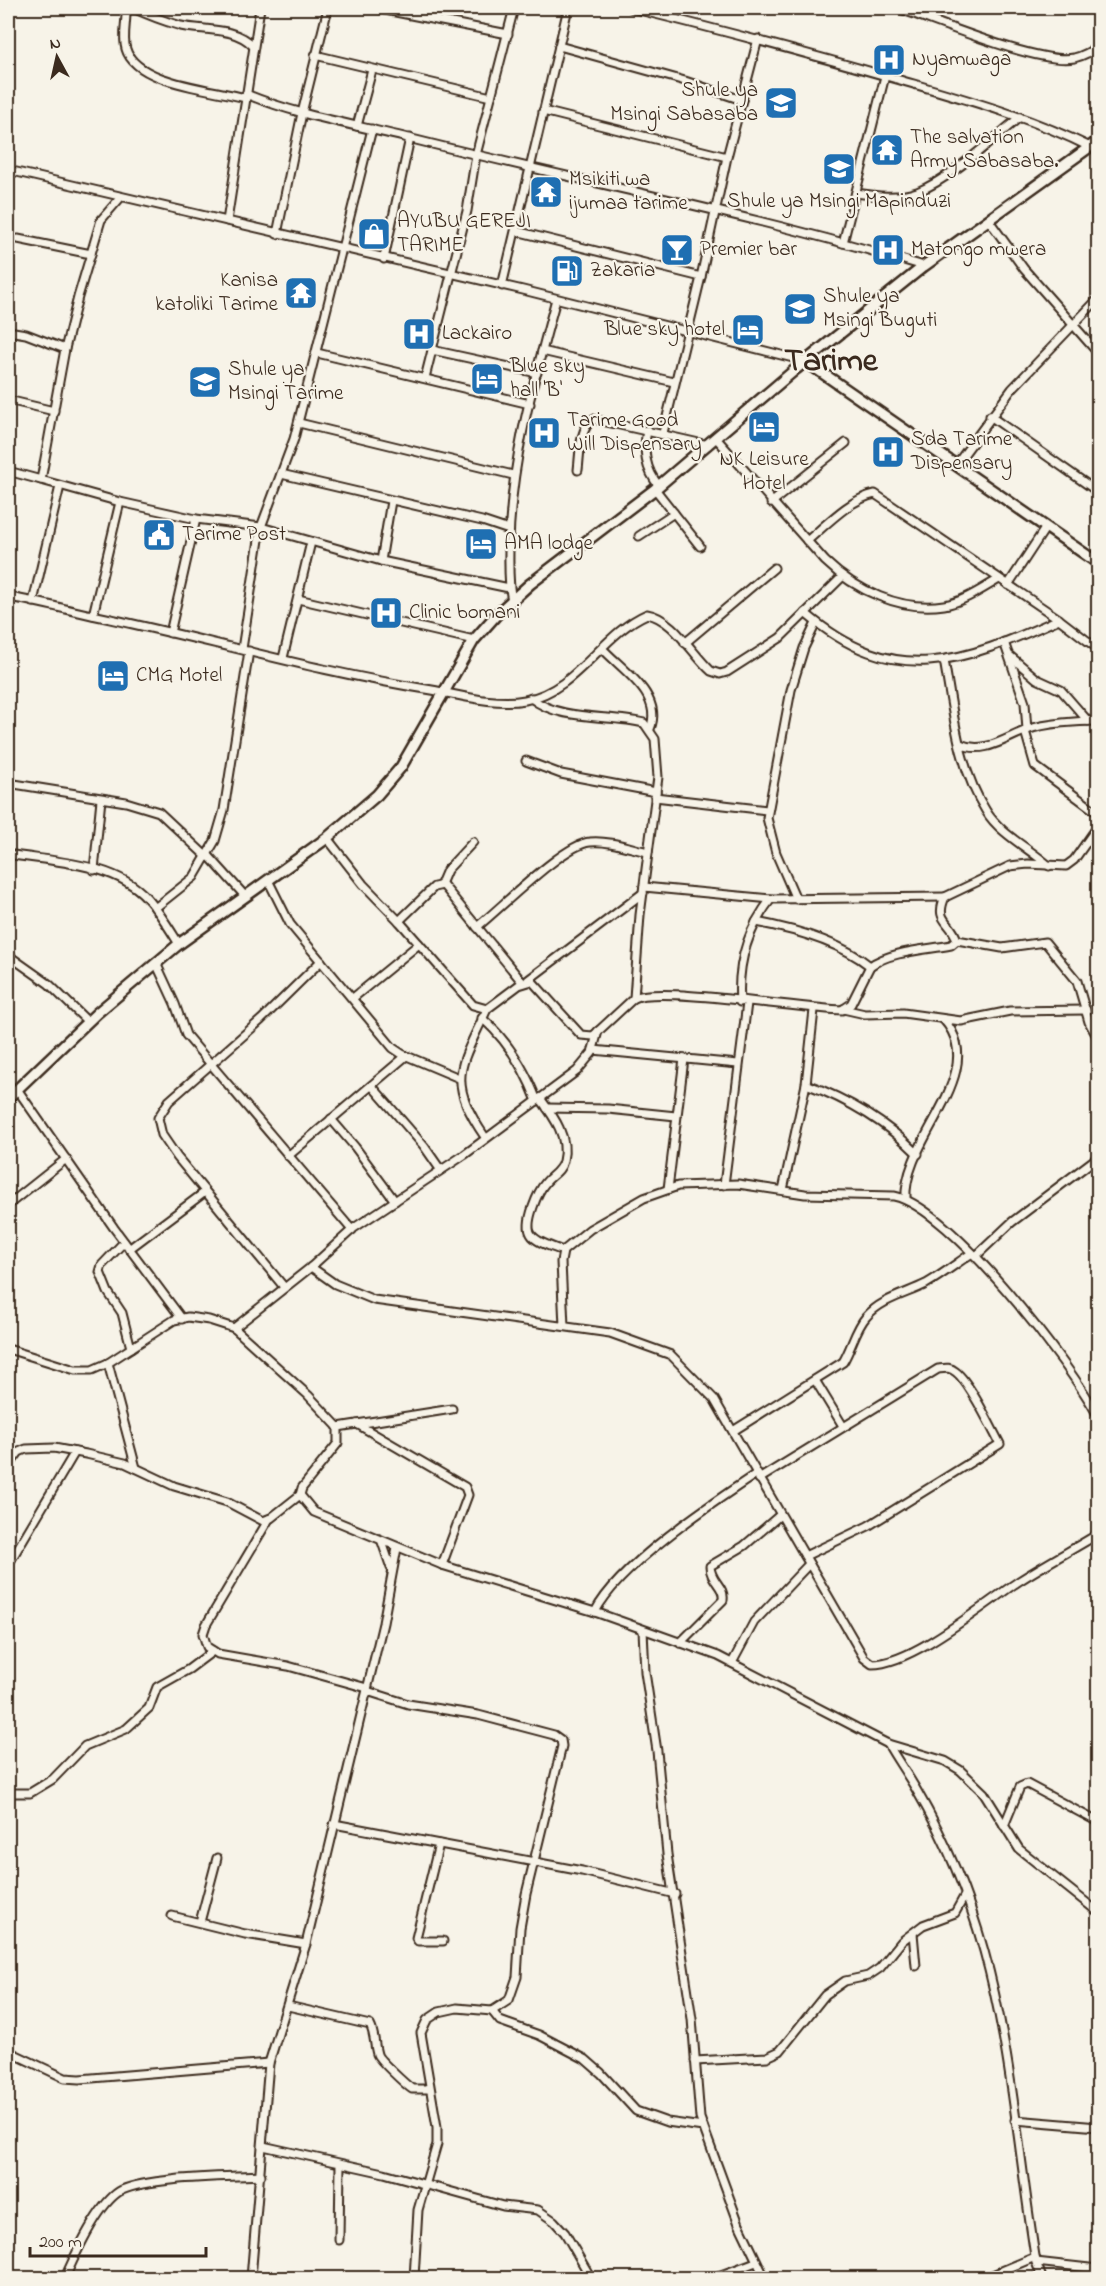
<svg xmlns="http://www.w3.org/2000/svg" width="1106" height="2286" font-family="'Indie Flower',sans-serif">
	<rect width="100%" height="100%" fill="#f7f3e8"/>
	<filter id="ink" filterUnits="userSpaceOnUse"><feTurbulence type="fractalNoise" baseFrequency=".0167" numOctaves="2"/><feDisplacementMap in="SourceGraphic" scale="12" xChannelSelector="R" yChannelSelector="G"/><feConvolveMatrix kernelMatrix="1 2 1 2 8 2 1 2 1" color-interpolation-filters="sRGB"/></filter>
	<g filter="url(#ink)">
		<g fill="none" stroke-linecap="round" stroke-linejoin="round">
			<defs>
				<g id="street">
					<path d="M126,8C127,20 122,37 126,49C136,84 214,89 245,98"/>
					<path d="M133,8C148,15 164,21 181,26C205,31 236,27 253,46"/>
					<path d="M375,8L508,34"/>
					<path d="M631,8C721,30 810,54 900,80C965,99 1030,117 1090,147"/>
					<path d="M897,8C934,20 1039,65 1074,58C1082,56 1092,51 1098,46"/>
					<path d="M8,21L10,8"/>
					<path d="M559,46L685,81L742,100"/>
					<path d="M315,55L491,97"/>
					<path d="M246,94C299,116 357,125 412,139C583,182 755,215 924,266"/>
					<path d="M543,111L727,157"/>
					<path d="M357,126L372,70"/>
					<path d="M8,170L523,290L805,361"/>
					<path d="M856,193C875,196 898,199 917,192C952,178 990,141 1020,117"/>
					<path d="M121,197L101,220L78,297L65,349L41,480L120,502L196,519L261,527L381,561L509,588"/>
					<path d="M988,219L1024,269L1098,353"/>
					<path d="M227,221L260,8"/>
					<path d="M516,231L701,277"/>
					<path d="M277,234L302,113L328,8"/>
					<path d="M18,239L91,254"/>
					<path d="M843,243L885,76"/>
					<path d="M384,259L410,138"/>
					<path d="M502,286L568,8"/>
					<path d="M8,331L26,334L65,349"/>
					<path d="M432,350L537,373"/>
					<path d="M542,351L674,382"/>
					<path d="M317,353L530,404"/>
					<path d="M425,378L467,211L476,155L514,8"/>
					<path d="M8,400L54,411"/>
					<path d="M990,416L1098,492"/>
					<path d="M299,423L513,475"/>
					<path d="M647,430C643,451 645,469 659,486"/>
					<path d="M663,433L701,277L727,157L758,39"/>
					<path d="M716,438L825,561C855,590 901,612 944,605C963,602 982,589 999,579"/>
					<path d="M956,465L1012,389L1098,299"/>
					<path d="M578,470C580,454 579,429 593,419L708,445"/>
					<path d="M8,471L41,480"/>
					<path d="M281,474L482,521L509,530"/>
					<path d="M655,489L700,546"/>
					<path d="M771,503L846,443"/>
					<path d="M639,536L674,513"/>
					<path d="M807,541C826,525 850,499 875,494L1059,619L1098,649"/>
					<path d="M381,561L391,501"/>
					<path d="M1008,585L1046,527"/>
					<path d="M8,597C36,601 64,609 92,615C203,638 314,671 426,689C457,694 493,706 525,700C577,691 601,634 647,614C673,618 692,654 711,671L720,674L727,672L780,638L842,577"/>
					<path d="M298,599L474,640"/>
					<path d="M512,601C508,583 509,565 509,547C510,462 534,381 556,299"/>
					<path d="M33,602L60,486"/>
					<path d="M805,613C895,689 961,663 1059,619"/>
					<path d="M93,615L120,502"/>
					<path d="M170,633L196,519"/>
					<path d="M1004,642L1025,703L1027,730"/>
					<path d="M685,643L774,568"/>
					<path d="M602,648C622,670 664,695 650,729"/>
					<path d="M242,649L261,527L294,439L372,129"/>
					<path d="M1010,656L1037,679L1061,690L1088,721"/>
					<path d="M283,658L311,542"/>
					<path d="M944,660C953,710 958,767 986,811C1000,834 1029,848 1049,866"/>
					<path d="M531,698C561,722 609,714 644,723L655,739L658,777L640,915L634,998"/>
					<path d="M1025,731L1035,766L1098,813"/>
					<path d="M960,744C984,755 1005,738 1027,730C1045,723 1079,721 1098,721"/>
					<path d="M526,761L561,774L656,792"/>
					<path d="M8,783L126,802L159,812L207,857"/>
					<path d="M655,797L767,810"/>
					<path d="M327,838L363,884L399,921L473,1005L487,1009L519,985L532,981L581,1035L593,1036L634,998C658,986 803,1009 842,1010L851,1004L870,966C891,951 925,950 951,945L957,940C951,920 934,922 945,897L1010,866L1028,864L1066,866L1074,860L1098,826"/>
					<path d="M8,854C52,862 115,862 147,898C159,911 169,928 179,944"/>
					<path d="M208,855L245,896"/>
					<path d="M94,870L101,799"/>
					<path d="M268,880L290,924L393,1048L402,1054L459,1078"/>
					<path d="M441,884L447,870L473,842"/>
					<path d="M644,887L771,899L945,897"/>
					<path d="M796,899L776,853L767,818L791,690L804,648L816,623"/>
					<path d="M155,908L194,877L215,841L224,810L249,651"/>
					<path d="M399,921L434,887L443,885L523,983"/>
					<path d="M756,922C793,929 840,942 870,966"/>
					<path d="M477,927C501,908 564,844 590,842C608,840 630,848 648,852"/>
					<path d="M957,940L1002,948L1045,942L1077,981L1089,1022L1098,1038"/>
					<path d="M8,955L49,984L88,1022"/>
					<path d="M156,963L175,1004L186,1035L352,1230"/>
					<path d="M528,980L643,893"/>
					<path d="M353,998L419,944"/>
					<path d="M740,1002C737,963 747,930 771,899"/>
					<path d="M843,1009L865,1014L903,1013L961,1021L1010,1011L1086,1010"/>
					<path d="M482,1018C508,1041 525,1069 537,1101"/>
					<path d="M593,1050L738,1064"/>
					<path d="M806,1084C847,1099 887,1123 918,1154"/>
					<path d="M372,1086L424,1146L440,1169"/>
					<path d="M17,1089L114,1228L182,1319"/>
					<path d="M540,1098C554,1117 569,1137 563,1161C561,1171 552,1175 546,1182C538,1191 524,1223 531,1234C536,1243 554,1247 563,1251"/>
					<path d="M547,1108L608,1109L676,1116"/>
					<path d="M331,1119L355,1147L395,1201"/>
					<path d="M485,1137C445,1078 461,1067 487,1009"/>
					<path d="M288,1156L406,1056"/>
					<path d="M724,1185L747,1003"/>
					<path d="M668,1189L684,1059"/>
					<path d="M783,1190L806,1084L814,1010"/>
					<path d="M906,1199C902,1140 991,1073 944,1020"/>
					<path d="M8,1205L66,1159"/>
					<path d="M124,1242L102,1265L100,1272L108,1292L122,1313L131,1348"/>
					<path d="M129,1249L205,1192"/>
					<path d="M976,1256L1012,1222L1098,1157"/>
					<path d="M311,1267L335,1284L374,1300L610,1333L671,1355L714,1399L864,1658L872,1664C913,1664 984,1604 1019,1581C1045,1564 1072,1550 1098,1534"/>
					<path d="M284,1287L177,1157L162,1135L158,1118L169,1101L261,1020L321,961"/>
					<path d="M564,1326L561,1262L563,1251L590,1229L644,1198L678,1186L738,1184L805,1194L894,1196C951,1208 1070,1364 1098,1416"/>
					<path d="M234,1328L311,1267L354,1228L464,1155L577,1071L592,1053L598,1031"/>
					<path d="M8,1349L75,1370H92L108,1363L174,1320L188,1317L209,1320L234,1328L308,1395L338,1427V1443L302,1488L300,1495L314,1512L442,1565L595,1612L718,1656L888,1744L945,1761L960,1770L984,1793L1019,1849L1098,1912"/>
					<path d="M108,1363L136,1468"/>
					<path d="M815,1380L843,1426"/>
					<path d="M357,1424L465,1487L468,1495L442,1565"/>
					<path d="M338,1427L452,1409"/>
					<path d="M733,1431L843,1362C851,1349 856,1328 866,1317C881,1299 906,1294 926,1284C942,1275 957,1263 972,1253"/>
					<path d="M8,1467L19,1452L26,1449L54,1448L86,1454L125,1463L174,1486L227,1502L263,1521L271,1518L300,1495"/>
					<path d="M759,1479L938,1369C946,1368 950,1367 956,1372C970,1383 991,1427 1000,1444L868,1526L805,1556"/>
					<path d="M269,1519L206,1625L203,1634L207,1647L218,1654L288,1666L367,1688"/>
					<path d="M382,1542L391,1568"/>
					<path d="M8,1565L75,1452"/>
					<path d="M595,1612C619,1565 711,1504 756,1474"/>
					<path d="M643,1630L645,1672L657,1751L667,1854L692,2019L700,2118L739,2224L765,2278"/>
					<path d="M680,1643L723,1600C725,1586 710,1581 710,1566L744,1546L780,1515"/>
					<path d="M732,1663L754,1622L809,1564"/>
					<path d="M367,1691L408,1704L478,1715L554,1735L561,1740L562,1746L526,1894L520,1928L517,1977L509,2000L492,2011L457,2008L439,2012L427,2020L421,2033L437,2127V2144L418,2210L414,2278"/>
					<path d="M888,1744C897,1760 908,1775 917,1791C945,1839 969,1897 984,1951C1012,2052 1019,2159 1036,2262L1042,2278"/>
					<path d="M8,1793H30L53,1779L85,1746L126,1729L149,1708L157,1687L189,1669L213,1651"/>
					<path d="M334,1824L582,1871L675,1894"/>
					<path d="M1004,1826L1020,1787L1027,1784L1098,1822"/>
					<path d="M439,1844L416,1938L418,1941H443"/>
					<path d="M172,1916L245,1934L306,1944"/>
					<path d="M200,1922L217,1858"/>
					<path d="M913,1933L916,1966"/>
					<path d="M288,2006L370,2025C375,2034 374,2045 377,2054C378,2059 406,2085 412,2089H429"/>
					<path d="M492,2011L500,2021L539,2035L585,2059L601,2073L636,2111L667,2122L703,2127"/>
					<path d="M8,2051L65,2078L80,2079L269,2063"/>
					<path d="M695,2061L767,2057L780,2051L825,1995L845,1981L868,1976L880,1968L902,1941L923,1925L955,1913L965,1895"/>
					<path d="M1015,2120L1098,2127"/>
					<path d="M263,2146L384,2173L503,2206L538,2210L554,2221L565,2233L591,2278"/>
					<path d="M339,2240L340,2164"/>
					<path d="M1036,2262L1098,2269"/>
					<path d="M65,2278C75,2255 99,2201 122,2190C150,2177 228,2177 261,2175"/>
					<path d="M251,2278L269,2063L306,1944L383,1623L397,1548"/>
					<path d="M713,2278L756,2262"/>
					<path d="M985,2278L1035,2257"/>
				</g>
				<g id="secondary">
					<path d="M805,361L1098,563"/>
					<path d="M8,1098L97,1013L179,944L327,838L377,795L401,767L474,640L498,613L530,584L655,489L796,369L924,266L1098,141"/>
				</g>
			</defs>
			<use href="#street" stroke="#3b2a1e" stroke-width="11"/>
			<use href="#secondary" stroke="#3b2a1e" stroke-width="14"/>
			<use href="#street" stroke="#f7f3e8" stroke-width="7"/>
			<use href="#secondary" stroke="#f7f3e8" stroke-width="9"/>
		</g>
	</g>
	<defs>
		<symbol id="hospital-square" viewBox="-11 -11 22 22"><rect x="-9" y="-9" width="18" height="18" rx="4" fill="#1f6fb2" stroke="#f7f3e8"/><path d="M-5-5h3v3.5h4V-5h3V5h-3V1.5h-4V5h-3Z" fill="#fff"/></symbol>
		<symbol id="school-square" viewBox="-11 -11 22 22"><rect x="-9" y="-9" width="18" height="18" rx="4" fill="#1f6fb2" stroke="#f7f3e8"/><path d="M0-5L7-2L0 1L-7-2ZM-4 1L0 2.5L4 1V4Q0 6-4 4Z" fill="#fff"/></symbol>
		<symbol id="temple-square" viewBox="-11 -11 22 22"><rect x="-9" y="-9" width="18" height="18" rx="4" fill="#1f6fb2" stroke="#f7f3e8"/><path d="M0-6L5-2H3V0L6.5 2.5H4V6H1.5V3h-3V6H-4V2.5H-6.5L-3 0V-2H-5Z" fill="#fff"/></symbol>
		<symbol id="shop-square" viewBox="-11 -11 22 22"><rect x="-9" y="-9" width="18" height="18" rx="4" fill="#1f6fb2" stroke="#f7f3e8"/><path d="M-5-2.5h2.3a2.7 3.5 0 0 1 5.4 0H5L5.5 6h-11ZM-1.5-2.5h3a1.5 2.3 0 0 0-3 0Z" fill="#fff"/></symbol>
		<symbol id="bar-square" viewBox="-11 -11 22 22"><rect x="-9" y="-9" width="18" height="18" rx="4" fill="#1f6fb2" stroke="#f7f3e8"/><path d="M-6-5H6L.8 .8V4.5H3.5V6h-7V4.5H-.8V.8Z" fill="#fff"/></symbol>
		<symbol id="fuel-square" viewBox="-11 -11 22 22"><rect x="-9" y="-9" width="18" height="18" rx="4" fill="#1f6fb2" stroke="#f7f3e8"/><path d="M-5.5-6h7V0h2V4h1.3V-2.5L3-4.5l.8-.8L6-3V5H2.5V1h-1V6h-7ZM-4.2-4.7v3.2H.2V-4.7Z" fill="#fff"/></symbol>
		<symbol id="hotel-square" viewBox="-11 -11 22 22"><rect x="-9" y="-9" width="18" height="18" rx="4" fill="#1f6fb2" stroke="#f7f3e8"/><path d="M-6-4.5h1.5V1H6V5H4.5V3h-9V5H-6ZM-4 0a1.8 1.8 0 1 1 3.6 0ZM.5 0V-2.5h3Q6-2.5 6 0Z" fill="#fff"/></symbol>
		<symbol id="civic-square" viewBox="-11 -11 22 22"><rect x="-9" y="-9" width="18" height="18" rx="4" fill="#1f6fb2" stroke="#f7f3e8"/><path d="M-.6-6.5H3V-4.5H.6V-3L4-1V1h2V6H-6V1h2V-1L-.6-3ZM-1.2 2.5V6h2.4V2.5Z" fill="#fff"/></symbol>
	</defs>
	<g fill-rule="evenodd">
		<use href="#hospital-square" x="870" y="41" width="38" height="38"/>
		<use href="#school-square" x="762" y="84" width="38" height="38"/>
		<use href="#temple-square" x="868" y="131" width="38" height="38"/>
		<use href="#school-square" x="820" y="150" width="38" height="38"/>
		<use href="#temple-square" x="527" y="173" width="38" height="38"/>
		<use href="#shop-square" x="355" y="215" width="38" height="38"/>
		<use href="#bar-square" x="658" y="231" width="38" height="38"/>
		<use href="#hospital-square" x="869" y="231" width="38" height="38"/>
		<use href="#fuel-square" x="548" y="252" width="38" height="38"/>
		<use href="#temple-square" x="282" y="274" width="38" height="38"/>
		<use href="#school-square" x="781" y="290" width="38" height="38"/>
		<use href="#hotel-square" x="729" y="311" width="38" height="38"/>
		<use href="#hospital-square" x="400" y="315" width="38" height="38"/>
		<use href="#hotel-square" x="468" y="360" width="38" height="38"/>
		<use href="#school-square" x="186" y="363" width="38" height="38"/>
		<use href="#hotel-square" x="745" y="408" width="38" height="38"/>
		<use href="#hospital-square" x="525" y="414" width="38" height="38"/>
		<use href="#hospital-square" x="869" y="433" width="38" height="38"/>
		<use href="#civic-square" x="140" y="516" width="38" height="38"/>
		<use href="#hotel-square" x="462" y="525" width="38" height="38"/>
		<use href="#hospital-square" x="367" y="594" width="38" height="38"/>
		<use href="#hotel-square" x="94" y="657" width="38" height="38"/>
	</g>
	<g text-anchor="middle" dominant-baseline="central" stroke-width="4.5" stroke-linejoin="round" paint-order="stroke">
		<g font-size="21" fill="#3b2a1e" stroke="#f7f3e8" text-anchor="start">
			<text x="912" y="60">Nyamwaga</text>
			<text x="758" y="91" text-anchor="end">Shule ya<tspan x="758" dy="24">Msingi Sabasaba</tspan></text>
			<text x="910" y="138">The salvation<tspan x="910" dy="24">Army Sabasaba.</tspan></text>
			<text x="569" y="180">Msikiti wa<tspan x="569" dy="24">ijumaa tarime</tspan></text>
			<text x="839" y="202" text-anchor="middle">Shule ya Msingi Mapinduzi</text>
			<text x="397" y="222">AYUBU GEREJI<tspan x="397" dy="24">TARIME</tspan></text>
			<text x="700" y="250">Premier bar</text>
			<text x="911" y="250">Matongo mwera</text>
			<text x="590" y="271">Zakaria</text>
			<text x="278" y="281" text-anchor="end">Kanisa<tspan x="278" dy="24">katoliki Tarime</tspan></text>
			<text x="823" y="297">Shule ya<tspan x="823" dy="24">Msingi Buguti</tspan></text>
			<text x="725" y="330" text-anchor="end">Blue sky hotel</text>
			<text x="442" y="334">Lackairo</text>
			<text x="510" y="367">Blue sky<tspan x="510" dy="24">hall 'B'</tspan></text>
			<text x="228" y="370">Shule ya<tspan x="228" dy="24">Msingi Tarime</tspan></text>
			<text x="567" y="421">Tarime Good<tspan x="567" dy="24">Will Dispensary</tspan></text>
			<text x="911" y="440">Sda Tarime<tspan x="911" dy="24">Dispensary</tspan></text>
			<text x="764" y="460" text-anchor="middle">NK Leisure<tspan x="764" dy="24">Hotel</tspan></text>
			<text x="182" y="535">Tarime Post</text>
			<text x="504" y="544">AMA lodge</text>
			<text x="409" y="613">Clinic bomani</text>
			<text x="136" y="676">CMG Motel</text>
		</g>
		<g font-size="33" font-weight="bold" fill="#3b2a1e" stroke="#f7f3e8">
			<text x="831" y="362">Tarime</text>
		</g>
	</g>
	<rect width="1106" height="2286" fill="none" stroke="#f7f3e8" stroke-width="30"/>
	<rect x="15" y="15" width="1076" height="2256" fill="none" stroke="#3b2a1e" stroke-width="2" filter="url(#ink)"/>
	<g transform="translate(57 57) rotate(352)" stroke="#f7f3e8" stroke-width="4.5" paint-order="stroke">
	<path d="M0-4.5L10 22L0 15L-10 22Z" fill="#3b2a1e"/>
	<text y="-9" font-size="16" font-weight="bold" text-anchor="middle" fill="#3b2a1e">N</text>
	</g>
	<path d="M30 2247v9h176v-9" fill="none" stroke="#3b2a1e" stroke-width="3"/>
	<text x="39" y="2247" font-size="18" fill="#3b2a1e" stroke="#f7f3e8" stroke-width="4.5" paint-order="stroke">200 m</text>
</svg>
